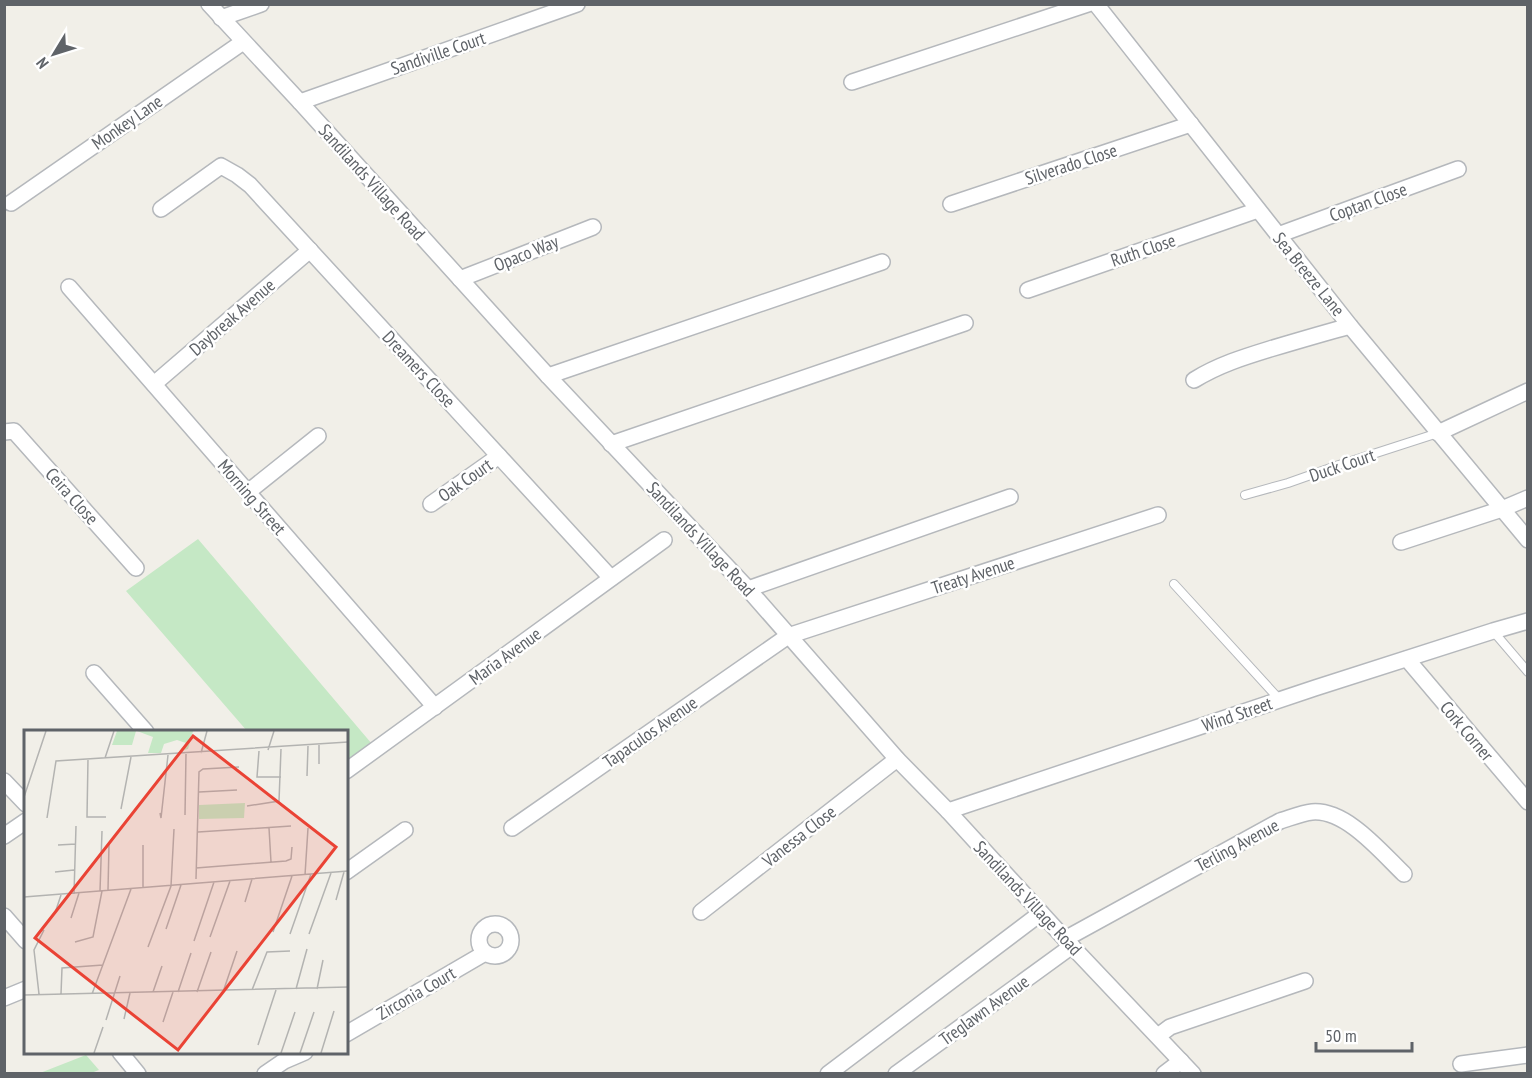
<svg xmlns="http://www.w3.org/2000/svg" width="1532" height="1078" font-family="'PT Sans Narrow',sans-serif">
	<rect width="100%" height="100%" fill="#f1efe8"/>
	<g fill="#c5e8c5">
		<path d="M198,539L372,744L347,763L346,732L247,731L126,591Z"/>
		<path d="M86,1055L99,1070L91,1073H40Z"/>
	</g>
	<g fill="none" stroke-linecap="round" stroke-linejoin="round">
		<defs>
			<g id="lane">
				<path d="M1245,495L1288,483L1339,465L1438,433"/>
				<path d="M1174,584L1280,700"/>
				<path d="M1493,631L1528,672"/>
			</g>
			<g id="street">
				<path d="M209,4L300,102L548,376L748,589L897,759L948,811L1065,939L1193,1074"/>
				<path d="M1096,4L1350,326L1528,540"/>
				<path d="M221,18L261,4"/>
				<path d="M852,82L1088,4"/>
				<path d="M300,102L577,4"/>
				<path d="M11,203L243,42"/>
				<path d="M951,204L1191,124"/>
				<path d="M161,209L221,166L237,175L250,185L611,578"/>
				<path d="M1278,235L1458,169"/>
				<path d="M460,279L593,227"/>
				<path d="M69,287L435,707"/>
				<path d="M1028,290L1258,210"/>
				<path d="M548,376L882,262"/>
				<path d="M1194,380C1218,365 1244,357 1270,349C1297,341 1324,333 1350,326"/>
				<path d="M154,384L310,250"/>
				<path d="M4,432L14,431L136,568"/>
				<path d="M1438,433L1528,391"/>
				<path d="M611,444L965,323"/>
				<path d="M248,492L318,436"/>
				<path d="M431,504L499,456"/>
				<path d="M1401,542L1502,509L1528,498"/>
				<path d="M748,589L1010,497"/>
				<path d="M1407,659L1528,802"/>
				<path d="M94,673L146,732"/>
				<path d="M346,771L664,540"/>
				<path d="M4,781L26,804"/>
				<path d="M948,811L1315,688L1493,631L1528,621"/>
				<path d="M512,828L788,636L1158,515"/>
				<path d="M4,836L26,821"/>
				<path d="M346,872L405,830"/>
				<path d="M701,912L897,759"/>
				<path d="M4,916L26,941"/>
				<circle cx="495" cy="940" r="16"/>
				<path d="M1065,939L1280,821C1290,818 1302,813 1312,812C1346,809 1381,852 1404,874"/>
				<path d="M4,998L26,989"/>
				<path d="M346,1034L485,953"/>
				<path d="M1158,1036L1170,1027L1305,981"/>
				<path d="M120,1052L138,1074"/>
				<path d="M1461,1064L1528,1055"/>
				<path d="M265,1074L284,1061L305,1052"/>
				<path d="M828,1074L1041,913"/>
				<path d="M896,1074L1072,946"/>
				<path d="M1164,1074L1181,1061"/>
			</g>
		</defs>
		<use href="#lane" stroke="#b5b8bc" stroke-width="10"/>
		<use href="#street" stroke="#b5b8bc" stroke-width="18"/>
		<use href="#lane" stroke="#fff" stroke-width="8"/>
		<use href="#street" stroke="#fff" stroke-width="15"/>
	</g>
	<g text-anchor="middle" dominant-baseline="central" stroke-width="5" stroke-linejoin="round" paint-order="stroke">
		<g font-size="18" fill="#5f6368" stroke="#fff">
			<text transform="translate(438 53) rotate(-19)">Sandiville Court</text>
			<text transform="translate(127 122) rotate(-35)">Monkey Lane</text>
			<text transform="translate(1071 164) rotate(-18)">Silverado Close</text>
			<text transform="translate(372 182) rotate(48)">Sandilands Village Road</text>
			<text transform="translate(1368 202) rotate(-20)">Coptan Close</text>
			<text transform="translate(1143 250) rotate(-19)">Ruth Close</text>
			<text transform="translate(526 253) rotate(-22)">Opaco Way</text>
			<text transform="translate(1309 274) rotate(51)">Sea Breeze Lane</text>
			<text transform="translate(232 317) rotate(-41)">Daybreak Avenue</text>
			<text transform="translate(419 369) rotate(47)">Dreamers Close</text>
			<text transform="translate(1342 465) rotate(-19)">Duck Court</text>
			<text transform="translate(465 480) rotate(-35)">Oak Court</text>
			<text transform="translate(72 496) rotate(48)">Ceira Close</text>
			<text transform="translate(252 497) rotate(49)">Morning Street</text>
			<text transform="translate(701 539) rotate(47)">Sandilands Village Road</text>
			<text transform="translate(973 575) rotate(-18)">Treaty Avenue</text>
			<text transform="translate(505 656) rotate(-36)">Maria Avenue</text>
			<text transform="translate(1237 714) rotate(-19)">Wind Street</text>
			<text transform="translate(1467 731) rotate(50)">Cork Corner</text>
			<text transform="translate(650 732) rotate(-35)">Tapaculos Avenue</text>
			<text transform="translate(799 836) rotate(-38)">Vanessa Close</text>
			<text transform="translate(1237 845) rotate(-28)">Terling Avenue</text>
			<text transform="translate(1028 898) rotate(47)">Sandilands Village Road</text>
			<text transform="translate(416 993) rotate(-30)">Zirconia Court</text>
			<text transform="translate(984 1010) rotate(-36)">Treglawn Avenue</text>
		</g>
	</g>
	<g transform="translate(24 730)">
		<rect width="324" height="324" fill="#f1efe8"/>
		<path d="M93,1H112L108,15H88ZM113,1H169L164,19L160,20L162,13L153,10L140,14L137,23H124L129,7ZM221,73L220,88L175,89V75Z" fill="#c5e8c5"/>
		<path fill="none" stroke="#b3b3b1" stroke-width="1.5" d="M295,15V34M244,20L250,1M235,21L233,47H257M177,23L183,1M81,28L90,1M64,29L63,87H82M283,46L284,16M175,62L213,60M0,67L22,1M223,76L255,71L257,19M97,79L107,27M136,83L137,88L144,25M161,85L162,24M23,88L32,31L324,12M245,98L247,132M174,102L267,96M34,115L52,114M172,138L262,131L267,129L268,117M31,142L50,140M281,145L284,98M172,149L175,42L179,39L215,37M119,157V115M84,160L85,114M76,161L78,101M50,164L52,96M0,167L324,141M312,170L320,142M221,172L228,149M31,183L37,165M47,188L55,163M142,199L157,155M249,202L268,146M266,204L287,144M285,204L307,143M186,207L206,151M170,211L190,152M51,212L69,207L78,161M124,217L147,156L150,99M272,259L283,219M293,259L299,230M228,260L243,222L266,221M129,262L138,236M154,262L167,223M173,262L187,222M199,262L213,221M15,264L10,220L20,200M37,264L38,238L79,235M68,264L107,159M0,265L324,257M100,289L106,263M82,290L96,246M139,292L149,262M234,315L252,260M70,323L79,297M257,323L271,282M276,323L290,282M297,323L310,281"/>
		<path fill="#ea4335" fill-opacity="0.15" stroke="#ea4335" stroke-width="3" d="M169,6L312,117L154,320L11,208Z"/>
		<rect width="324" height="324" fill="none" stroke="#5f6368" stroke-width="3"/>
	</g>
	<rect width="1532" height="1078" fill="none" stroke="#5f6368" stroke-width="12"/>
	<g transform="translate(54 54) rotate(232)" stroke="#ffffff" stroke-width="4.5" paint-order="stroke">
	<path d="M0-4.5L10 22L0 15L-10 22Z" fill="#5f6368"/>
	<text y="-9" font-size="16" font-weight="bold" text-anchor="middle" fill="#5f6368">N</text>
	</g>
	<path d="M1316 1042v9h96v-9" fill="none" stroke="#5f6368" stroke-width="3"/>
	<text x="1325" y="1042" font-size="18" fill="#5f6368" stroke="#ffffff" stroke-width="4.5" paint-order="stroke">50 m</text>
</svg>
